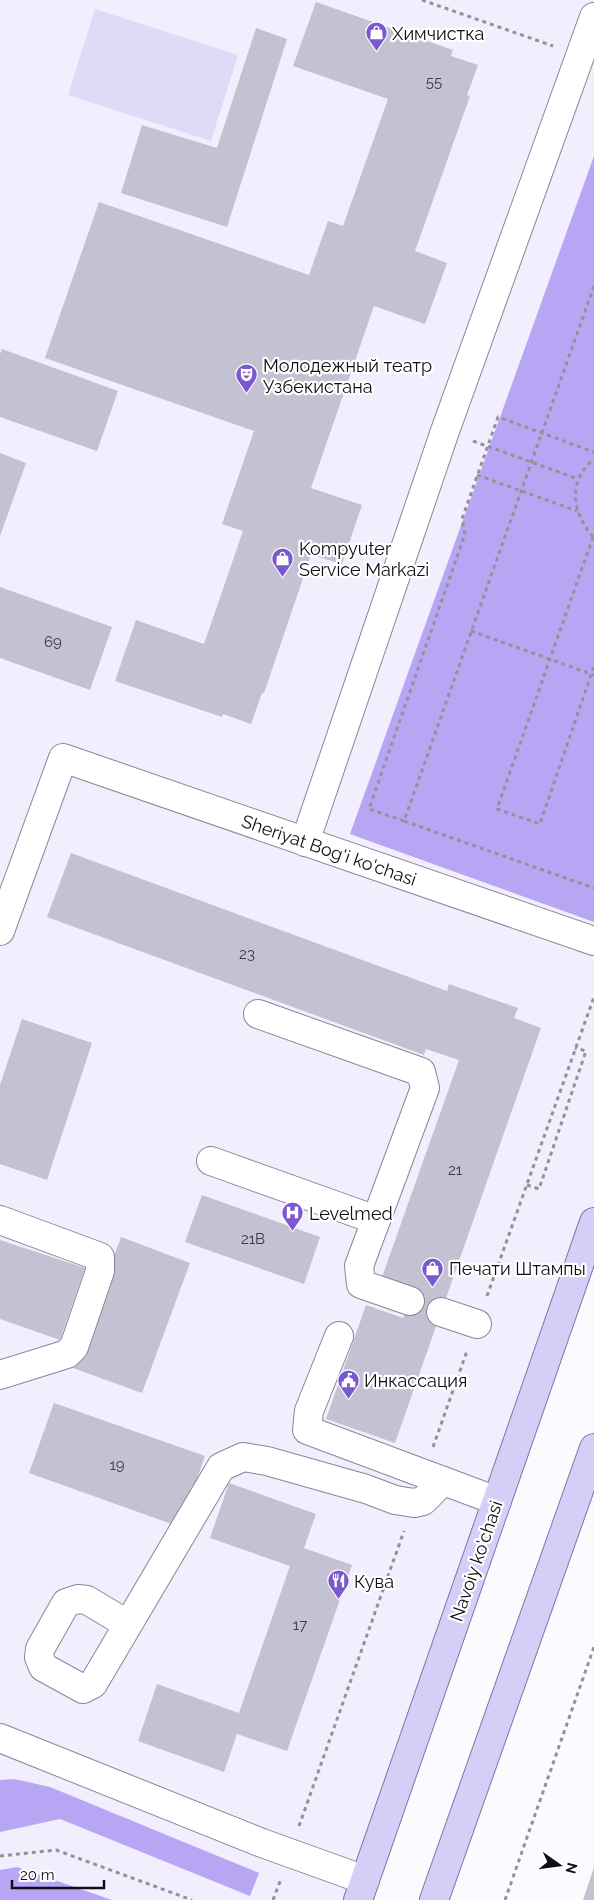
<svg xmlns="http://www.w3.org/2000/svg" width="594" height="1900" font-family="Raleway,sans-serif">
	<rect width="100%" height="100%" fill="#fbfafe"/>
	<path fill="#f1eefd" d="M0,0H594V1222L358,1900H0Z"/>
	<path fill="#e0daf9" d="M95,9L238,55L211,141L68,95Z"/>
	<g fill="#b8a6f5">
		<path d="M594,156V922L350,834Z"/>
		<path d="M14,1779L50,1787L259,1873L250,1896L60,1819L0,1832V1780Z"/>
		<path d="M17,1867L112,1900H0V1870Z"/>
	</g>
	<g fill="#c4c1d2">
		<path d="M316,2L453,50L451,56L478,65L467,95L470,96L415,251L447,263L425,324L374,306L311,488L362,505L342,564L311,555L264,693H262L251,724L223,714L222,717L115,681L136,620L204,644L243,531L222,524L254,431L45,358L99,202L309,275L328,221L343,226L388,99L293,66Z"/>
		<path d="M256,28L287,39L227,227L121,193L142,125L217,148Z"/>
		<path d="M2,349L118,391L97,451L0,417V354Z"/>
		<path d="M0,453L26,463L0,536Z"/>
		<path d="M0,587L112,627L90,690L0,658Z"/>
		<path d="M71,853L447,991L449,984L518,1008L514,1018L541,1028L395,1443L326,1419L366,1305L403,1318L410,1301L381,1280L459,1060L426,1049L424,1055L47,917Z"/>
		<path d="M22,1019L92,1043L47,1180L0,1164V1085Z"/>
		<path d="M202,1195L320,1237L304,1284L185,1242Z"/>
		<path d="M121,1237L190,1263L142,1393L73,1368Z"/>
		<path d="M0,1240L85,1268L60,1340L0,1319Z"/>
		<path d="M54,1403L205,1456L180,1527L29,1473Z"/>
		<path d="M229,1483L316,1514L304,1548L352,1565L287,1751L237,1734L224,1772L138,1741L157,1684L239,1713L290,1566L210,1538Z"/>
		<path d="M594,1867V1900H583Z"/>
	</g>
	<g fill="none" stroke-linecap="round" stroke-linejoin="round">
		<defs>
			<g id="minor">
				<path d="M305,842L445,431L594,17"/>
				<path d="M0,931L63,758L594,941"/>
				<path d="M258,1014L421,1072L425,1088L359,1266L361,1284L410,1301"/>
				<path d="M211,1161L376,1220"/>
				<path d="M0,1220L100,1257V1271L74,1347L67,1354L0,1375"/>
				<path d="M441,1312L477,1324"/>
				<path d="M339,1336L309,1411L307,1430L497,1501"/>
				<path d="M127,1624L87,1600L78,1599L66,1603L40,1649L39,1657L43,1667L83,1689L93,1684L221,1467L243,1457L267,1461L366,1489L395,1500L414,1503L423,1501L443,1481"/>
				<path d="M0,1738L262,1843L365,1880"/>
			</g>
			<g id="major">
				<path d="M358,1900L594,1222"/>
				<path d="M434,1900L594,1448"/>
			</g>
		</defs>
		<use href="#minor" stroke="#898696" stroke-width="30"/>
		<use href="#major" stroke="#7f75a6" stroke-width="30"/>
		<g stroke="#939296" stroke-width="3" stroke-dasharray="4 4" stroke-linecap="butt">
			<path d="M422,0L553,46"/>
			<path d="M594,286L404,821L594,888"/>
			<path d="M473,441L578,479"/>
			<path d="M477,475L577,511"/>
			<path d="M593,537L497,809L540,824L594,666"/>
			<path d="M593,537C572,513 567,481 594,459"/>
			<path d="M471,631L594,675"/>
			<path d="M404,821L369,809L465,534L462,519L498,417L594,452"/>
			<path d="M527,1185L539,1189L586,1051L575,1048"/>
			<path d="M487,1296L594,997"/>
			<path d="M433,1447L467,1351"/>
			<path d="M299,1826L404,1531"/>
			<path d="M0,1856L56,1850L192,1900"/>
			<path d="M273,1900L281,1879"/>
			<path d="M505,1900L594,1647"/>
		</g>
		<use href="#minor" stroke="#fff" stroke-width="28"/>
		<use href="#major" stroke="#d7cef8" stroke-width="28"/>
	</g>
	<defs>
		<symbol id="shop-pin" viewBox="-11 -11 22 30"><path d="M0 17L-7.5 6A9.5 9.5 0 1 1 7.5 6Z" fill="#7c57d0" stroke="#fff"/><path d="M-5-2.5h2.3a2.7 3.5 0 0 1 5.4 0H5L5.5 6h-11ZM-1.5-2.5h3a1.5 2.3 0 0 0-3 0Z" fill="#fff"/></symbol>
		<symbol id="theatre-pin" viewBox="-11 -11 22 30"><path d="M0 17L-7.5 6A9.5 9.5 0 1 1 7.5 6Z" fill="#7c57d0" stroke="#fff"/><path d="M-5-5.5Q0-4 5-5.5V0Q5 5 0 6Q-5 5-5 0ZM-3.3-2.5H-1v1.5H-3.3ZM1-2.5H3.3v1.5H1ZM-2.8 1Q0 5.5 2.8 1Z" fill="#fff"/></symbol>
		<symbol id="hospital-pin" viewBox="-11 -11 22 30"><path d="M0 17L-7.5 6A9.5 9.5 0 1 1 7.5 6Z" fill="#7c57d0" stroke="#fff"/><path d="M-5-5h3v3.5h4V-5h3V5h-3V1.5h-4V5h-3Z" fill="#fff"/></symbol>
		<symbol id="civic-pin" viewBox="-11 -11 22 30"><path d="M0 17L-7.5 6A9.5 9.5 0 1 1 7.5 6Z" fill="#7c57d0" stroke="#fff"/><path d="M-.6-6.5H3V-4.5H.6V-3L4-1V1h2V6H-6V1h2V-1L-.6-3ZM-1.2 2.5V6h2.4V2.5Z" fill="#fff"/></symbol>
		<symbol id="restaurant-pin" viewBox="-11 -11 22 30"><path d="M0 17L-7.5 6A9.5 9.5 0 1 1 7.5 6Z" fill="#7c57d0" stroke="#fff"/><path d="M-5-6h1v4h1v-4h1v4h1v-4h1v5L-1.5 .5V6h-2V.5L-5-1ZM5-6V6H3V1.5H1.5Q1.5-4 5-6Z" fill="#fff"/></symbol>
	</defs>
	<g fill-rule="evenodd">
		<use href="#shop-pin" x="364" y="20" width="25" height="34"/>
		<use href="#theatre-pin" x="234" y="362" width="25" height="34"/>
		<use href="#shop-pin" x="270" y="546" width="25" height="34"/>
		<use href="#hospital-pin" x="280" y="1200" width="25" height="34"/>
		<use href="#shop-pin" x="420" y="1256" width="25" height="34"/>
		<use href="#civic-pin" x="336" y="1368" width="25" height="34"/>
		<use href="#restaurant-pin" x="326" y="1568" width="25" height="34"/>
	</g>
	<g text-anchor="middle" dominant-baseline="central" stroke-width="4.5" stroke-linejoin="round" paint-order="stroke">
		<g font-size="15" fill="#3c3b44">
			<text x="434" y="82">55</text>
			<text x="53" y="642">69</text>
			<text x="247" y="954">23</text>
			<text x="455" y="1170">21</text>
			<text x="253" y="1239">21B</text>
			<text x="117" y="1465">19</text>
			<text x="300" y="1625">17</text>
		</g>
		<g font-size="18" fill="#0f0e14" stroke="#fff" text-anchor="start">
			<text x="392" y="33">Химчистка</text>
			<text x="263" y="365">Молодежный театр<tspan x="263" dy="21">Узбекистана</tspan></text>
			<text x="299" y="548">Kompyuter<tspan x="299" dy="21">Service Markazi</tspan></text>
			<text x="309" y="1213">Levelmed</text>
			<text x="449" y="1268">Печати Штампы</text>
			<text x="364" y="1380">Инкасcация</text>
			<text x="354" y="1581">Кува</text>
		</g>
		<g font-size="18" fill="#0f0e14" stroke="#fff">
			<text transform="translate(329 850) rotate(19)">Sheriyat Bog'i ko'chasi</text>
			<text transform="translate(476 1561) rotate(-71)">Navoiy ko'chasi</text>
		</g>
	</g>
	<g transform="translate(559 1865) rotate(104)" stroke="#ffffff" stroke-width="4" paint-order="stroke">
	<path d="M0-4L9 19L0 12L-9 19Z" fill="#0f0e14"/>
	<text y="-8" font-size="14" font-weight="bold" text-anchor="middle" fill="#0f0e14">N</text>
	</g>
	<path d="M12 1880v8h92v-8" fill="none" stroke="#0f0e14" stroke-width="2.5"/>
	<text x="20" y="1880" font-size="15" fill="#0f0e14" stroke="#ffffff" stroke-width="4" paint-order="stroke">20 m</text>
</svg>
